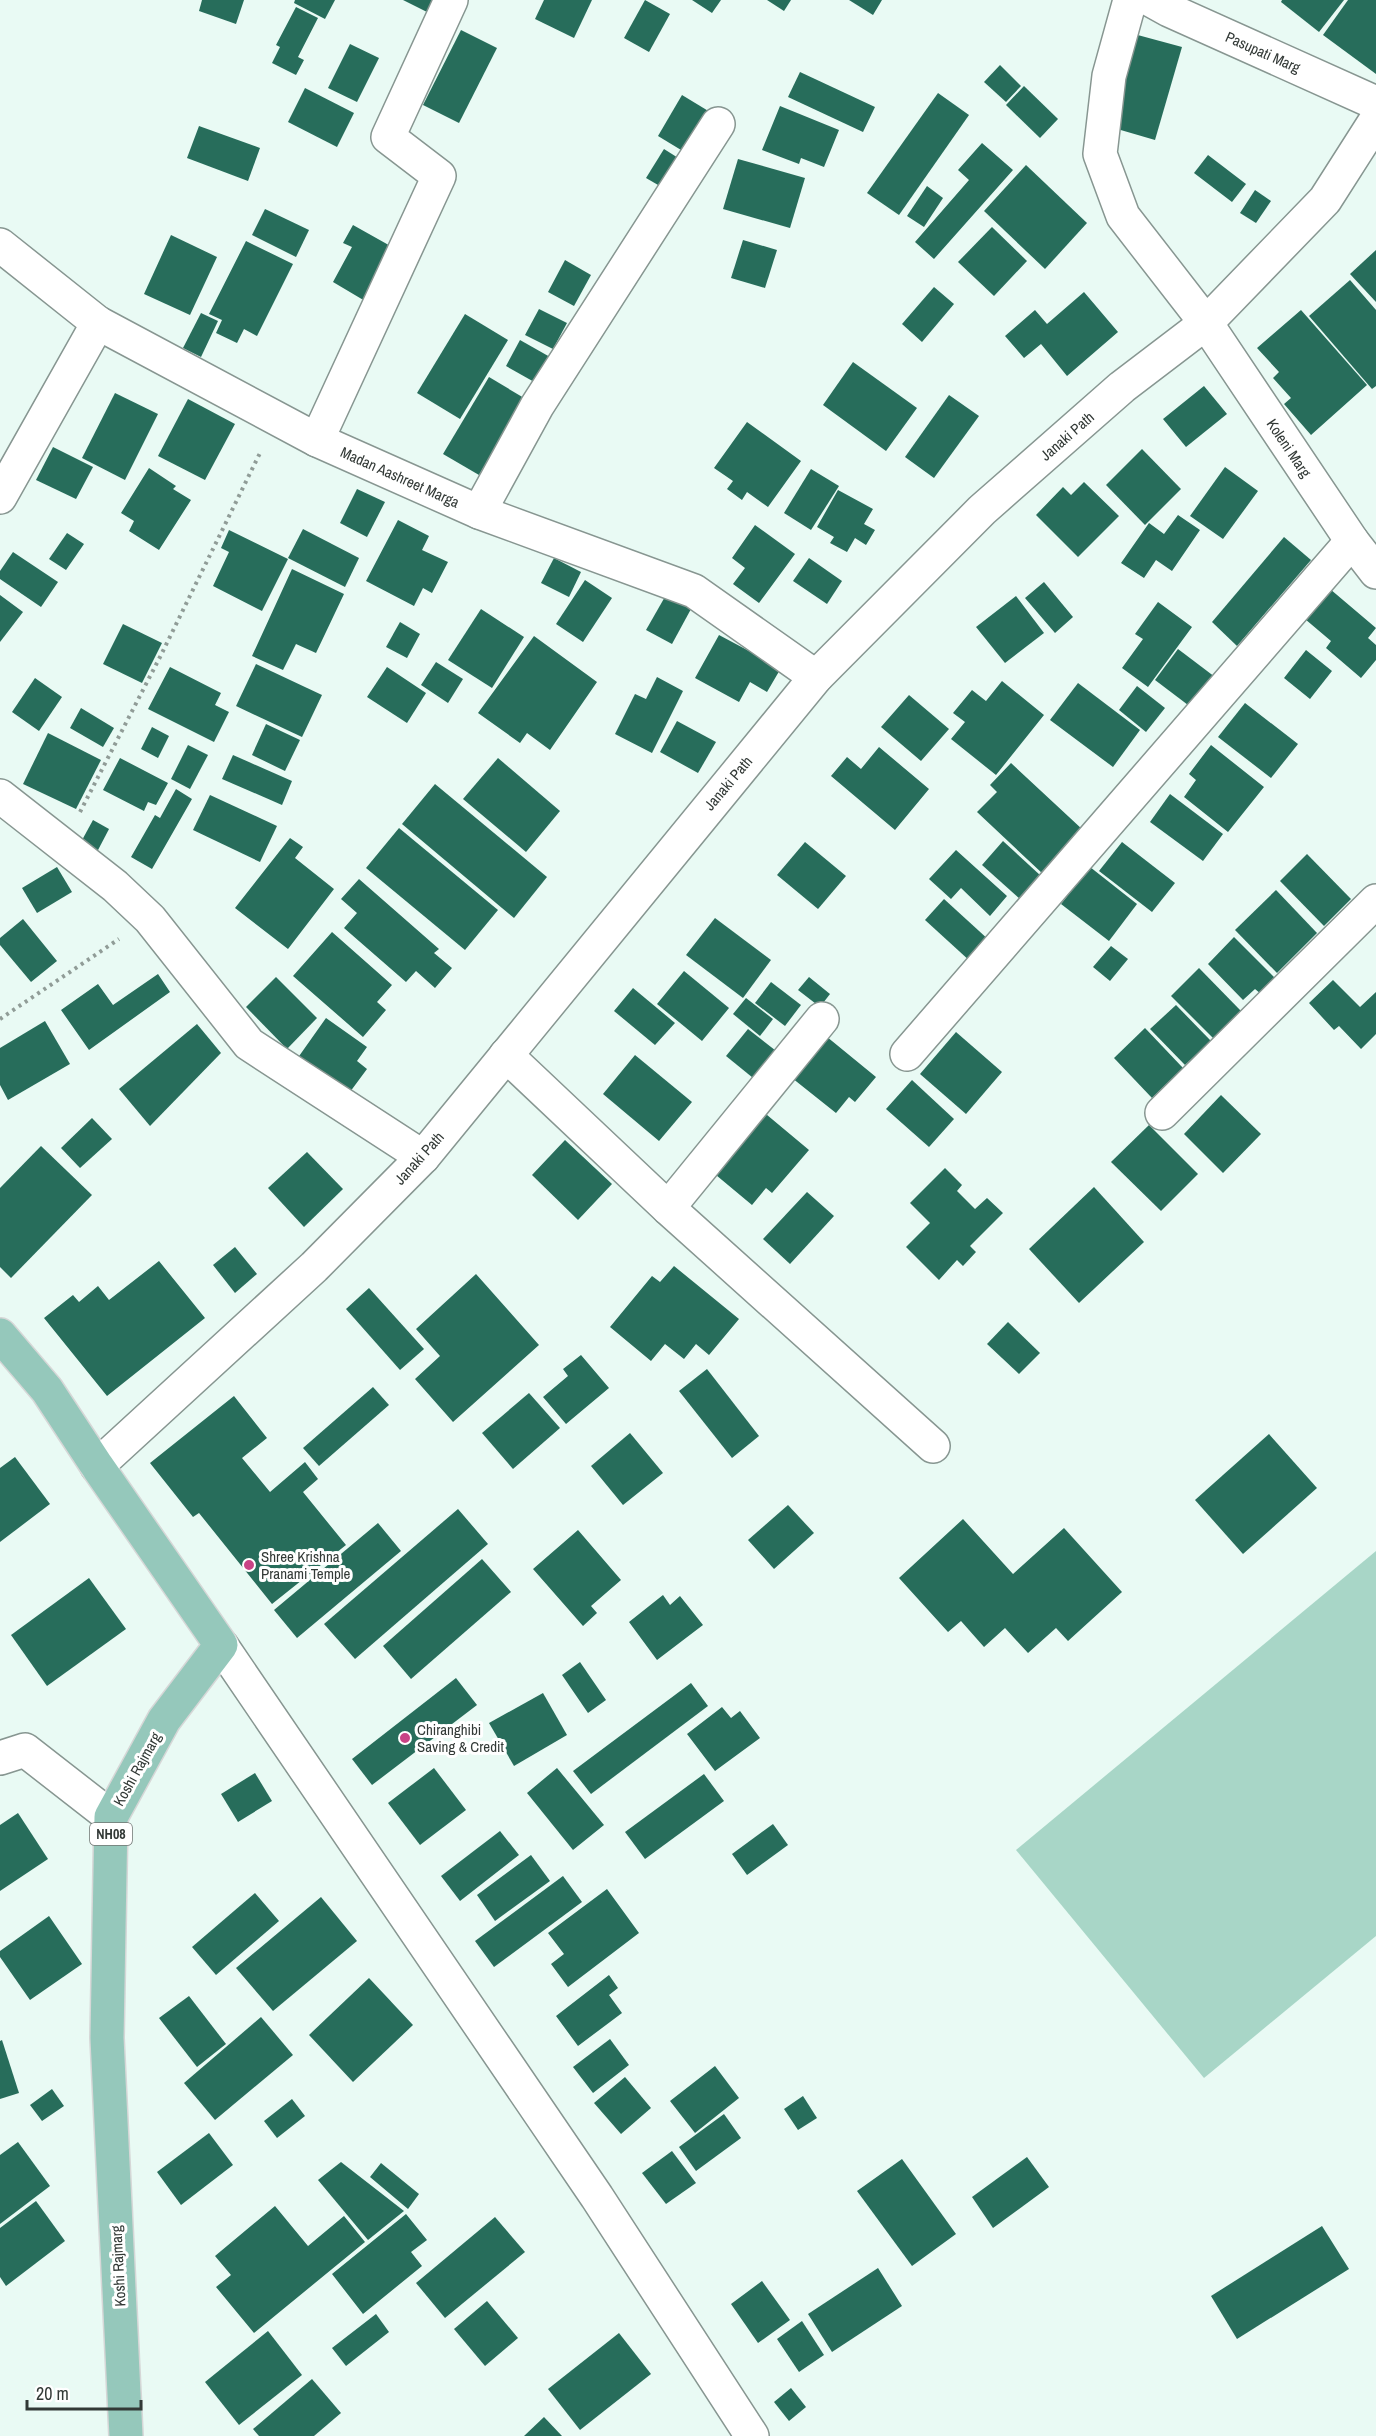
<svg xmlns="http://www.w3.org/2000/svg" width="1376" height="2436" font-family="'Archivo Narrow',sans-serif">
	<rect width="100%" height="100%" fill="#e9faf4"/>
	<path fill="#a8d6c7" d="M1376,1551V1936L1204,2078L1016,1850Z"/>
	<g fill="#276d5b">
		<path d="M202,0H244L236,24L199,11Z"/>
		<path d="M295,0H335L325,19L294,3Z"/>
		<path d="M403,0H433L427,12Z"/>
		<path d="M544,0H592L574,38L535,19Z"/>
		<path d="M645,0L670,14L649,52L624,38Z"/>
		<path d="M692,0H721L712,13Z"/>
		<path d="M767,0H791L784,11Z"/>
		<path d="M849,0H882L873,15Z"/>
		<path d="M1282,0H1344L1319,32L1281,2Z"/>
		<path d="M1348,0H1376V74L1323,35Z"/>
		<path d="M296,7L318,18L298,57L304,60L296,75L272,63L280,47L276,45Z"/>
		<path d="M461,30L497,48L459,123L423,105Z"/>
		<path d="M1134,34L1182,47L1155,140L1107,126Z"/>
		<path d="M350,44L379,58L357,102L328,88Z"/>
		<path d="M1000,65L1021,86L1006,102L984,82Z"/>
		<path d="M800,72L875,107L863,132L788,97Z"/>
		<path d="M1024,86L1058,119L1040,138L1006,105Z"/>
		<path d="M305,88L354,113L337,147L288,122Z"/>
		<path d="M938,93L969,115L899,215L867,193Z"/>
		<path d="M682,95L710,112L686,153L658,136Z"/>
		<path d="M780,106L839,130L824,167L801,158L799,164L762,150Z"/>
		<path d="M199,126L260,148L248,181L187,158Z"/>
		<path d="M982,143L1013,170L934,259L915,242L969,180L958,170Z"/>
		<path d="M664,149L683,161L665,189L646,178Z"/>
		<path d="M1208,155L1246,184L1232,202L1194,173Z"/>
		<path d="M738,159L805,178L790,228L723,209Z"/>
		<path d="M1026,165L1087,223L1045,269L984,211Z"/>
		<path d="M927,186L943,198L924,227L907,216Z"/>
		<path d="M1255,190L1271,201L1256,223L1240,213Z"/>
		<path d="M265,209L309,230L296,257L252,235Z"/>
		<path d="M353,225L394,248L365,301L333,282L352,247L343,243Z"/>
		<path d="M992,227L1027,261L994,296L958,262Z"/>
		<path d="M171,235L217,257L190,315L144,294Z"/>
		<path d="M743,240L777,250L765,288L731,278Z"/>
		<path d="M246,241L293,264L257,336L244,329L237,343L216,333L222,320L209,314Z"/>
		<path d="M1376,250V302L1350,274Z"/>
		<path d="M565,260L591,275L574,306L548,292Z"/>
		<path d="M1350,280L1376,310V386L1372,389L1309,316Z"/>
		<path d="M934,287L954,304L922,342L902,324Z"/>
		<path d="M1084,292L1118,332L1067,376L1041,344L1024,358L1005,336L1035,310L1047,324Z"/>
		<path d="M539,309L567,323L553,349L525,335Z"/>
		<path d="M1301,310L1367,385L1311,435L1284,404L1291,398L1273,378L1279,372L1257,348Z"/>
		<path d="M201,313L218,321L201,357L183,348Z"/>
		<path d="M465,314L508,340L460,419L417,393Z"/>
		<path d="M520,340L550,357L536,383L506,366Z"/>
		<path d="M853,362L917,408L886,451L823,405Z"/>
		<path d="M489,377L524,398L479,475L443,454Z"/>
		<path d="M1204,386L1227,414L1186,447L1163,419Z"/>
		<path d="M115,393L158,414L125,480L82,458Z"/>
		<path d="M949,395L979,416L934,478L905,457Z"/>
		<path d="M188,399L235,424L205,480L158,456Z"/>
		<path d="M747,422L801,461L768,507L747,492L742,500L727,489L733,481L714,468Z"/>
		<path d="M53,447L93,467L76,499L36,480Z"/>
		<path d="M1142,449L1181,489L1145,525L1106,485Z"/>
		<path d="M1225,467L1258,491L1223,539L1190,516Z"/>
		<path d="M149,468L176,486L173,489L191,500L159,550L129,531L134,521L121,513Z"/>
		<path d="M811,469L839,486L811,530L784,513Z"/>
		<path d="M1084,482L1119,516L1078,557L1036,515L1063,487L1071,495Z"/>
		<path d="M357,489L385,502L367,537L340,523Z"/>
		<path d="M838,490L873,509L864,524L875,530L866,545L855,538L847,552L830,543L834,537L817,527Z"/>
		<path d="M1178,515L1200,530L1172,571L1156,560L1144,578L1121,563L1149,523L1164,534Z"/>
		<path d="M398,520L429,536L422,550L448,562L432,593L423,588L414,606L366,581Z"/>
		<path d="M755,525L795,554L759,603L733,584L745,568L732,558Z"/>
		<path d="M303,529L359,558L345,587L288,558Z"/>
		<path d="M229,530L288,559L262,611L213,586L229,552L221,548Z"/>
		<path d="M67,533L84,544L66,570L49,559Z"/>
		<path d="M1284,537L1311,560L1237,646L1212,622Z"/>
		<path d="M13,552L58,582L41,607L0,579V571Z"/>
		<path d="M554,558L581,572L569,597L541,583Z"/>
		<path d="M809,558L842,581L827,604L793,581Z"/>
		<path d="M292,569L344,594L316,653L296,644L283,670L252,656Z"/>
		<path d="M585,580L612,598L583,642L556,624Z"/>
		<path d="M1044,582L1073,617L1055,633L1025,598Z"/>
		<path d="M1330,589L1376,628L1368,638L1376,645V660L1361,678L1326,648L1331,641L1305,619Z"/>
		<path d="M0,595L23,612L0,642Z"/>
		<path d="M666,595L691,609L672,644L646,630Z"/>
		<path d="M1016,596L1044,633L1005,663L976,627Z"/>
		<path d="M1158,602L1192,627L1148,687L1122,668L1143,639L1135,634Z"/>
		<path d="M481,609L524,637L492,688L448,660Z"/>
		<path d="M400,622L420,634L407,658L386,647Z"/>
		<path d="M123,624L162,643L142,683L103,664Z"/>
		<path d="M719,635L781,668L767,692L750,682L739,702L695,678Z"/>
		<path d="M534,636L597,682L550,750L527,733L520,743L478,713Z"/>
		<path d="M1178,649L1215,677L1192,708L1155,680Z"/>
		<path d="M1306,650L1332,671L1310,699L1284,678Z"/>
		<path d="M436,662L463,679L448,703L421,685Z"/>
		<path d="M256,664L322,695L302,737L236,706Z"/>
		<path d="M170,667L221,693L215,705L229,712L214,742L148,709Z"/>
		<path d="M387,667L426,693L407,723L367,697Z"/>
		<path d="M657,677L683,691L652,753L615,734L635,694L646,699Z"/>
		<path d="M35,678L62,697L39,731L12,712Z"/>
		<path d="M1002,681L1044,715L996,775L951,739L965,722L953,713L972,690L986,701Z"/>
		<path d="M1078,683L1140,730L1113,767L1050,720Z"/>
		<path d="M1137,686L1165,708L1146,732L1119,710Z"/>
		<path d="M909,695L949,729L921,761L881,727Z"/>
		<path d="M1245,703L1298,744L1271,778L1218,737Z"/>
		<path d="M81,708L114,728L103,747L70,728Z"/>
		<path d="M677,721L716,742L698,773L660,752Z"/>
		<path d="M266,724L300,740L285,771L252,755Z"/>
		<path d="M152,727L169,736L158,758L141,749Z"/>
		<path d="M48,733L101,760L76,809L23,784Z"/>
		<path d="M188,745L208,755L190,789L171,779Z"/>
		<path d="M1211,745L1264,787L1228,832L1184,797L1196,780L1189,774Z"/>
		<path d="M879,747L929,789L895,830L831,776L847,757L861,769Z"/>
		<path d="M233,755L292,781L282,805L222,779Z"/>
		<path d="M120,758L168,783L156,805L148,802L144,811L103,790Z"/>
		<path d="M498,758L560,811L526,852L463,799Z"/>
		<path d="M1011,763L1083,830L1043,874L977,812L997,792L990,785Z"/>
		<path d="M435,784L547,877L514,918L402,824Z"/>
		<path d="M176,789L192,799L152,869L131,857L155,815L160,818Z"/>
		<path d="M1170,794L1223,834L1203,861L1150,822Z"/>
		<path d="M210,795L277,826L260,862L193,830Z"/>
		<path d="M93,820L109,829L97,852L81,842Z"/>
		<path d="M399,828L498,910L465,950L366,868Z"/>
		<path d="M290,838L303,847L295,858L334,889L288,949L235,908Z"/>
		<path d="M1003,841L1041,876L1020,899L982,865Z"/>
		<path d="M805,842L846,876L818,909L777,875Z"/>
		<path d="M1122,842L1175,883L1152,912L1099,871Z"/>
		<path d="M956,850L1007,896L990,916L961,888L951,899L929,879Z"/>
		<path d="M1307,854L1351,899L1324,926L1280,881Z"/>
		<path d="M57,867L72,892L37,913L22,888Z"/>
		<path d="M1090,867L1137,904L1109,941L1061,904Z"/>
		<path d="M359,879L439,949L434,953L452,968L435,988L416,971L406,982L344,928L357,913L341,899Z"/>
		<path d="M1276,890L1317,933L1277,973L1235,930Z"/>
		<path d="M944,899L990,941L971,962L925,920Z"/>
		<path d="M715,918L771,960L743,998L686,955Z"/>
		<path d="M23,919L57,961L31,982L0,945V938Z"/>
		<path d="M332,932L392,985L377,1002L386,1010L363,1037L293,976Z"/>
		<path d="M1234,937L1276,979L1261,994L1255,989L1243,1000L1208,964Z"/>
		<path d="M1111,946L1128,959L1110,981L1093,967Z"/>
		<path d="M1199,968L1241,1011L1213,1038L1171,996Z"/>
		<path d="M684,971L729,1008L702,1041L657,1004Z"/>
		<path d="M158,974L170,992L89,1050L61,1010L98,984L113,1005Z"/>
		<path d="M276,977L317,1018L287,1049L246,1007Z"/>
		<path d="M809,977L830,994L820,1007L798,990Z"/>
		<path d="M1333,980L1360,1007L1376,992V1034L1361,1049L1339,1026L1334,1030L1309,1003Z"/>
		<path d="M771,982L801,1005L785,1026L755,1003Z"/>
		<path d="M633,988L675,1023L655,1045L614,1011Z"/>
		<path d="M746,998L773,1019L760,1036L733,1014Z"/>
		<path d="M1176,1005L1211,1041L1185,1065L1150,1029Z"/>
		<path d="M326,1018L367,1047L357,1061L367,1069L347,1096L297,1059Z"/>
		<path d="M45,1021L70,1064L8,1100L0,1085V1048Z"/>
		<path d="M197,1024L221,1053L150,1126L119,1089Z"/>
		<path d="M1145,1028L1183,1068L1152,1098L1114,1058Z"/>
		<path d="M748,1029L780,1054L758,1082L726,1056Z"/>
		<path d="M821,1032L876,1077L855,1102L849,1097L836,1113L787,1074Z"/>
		<path d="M956,1032L1002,1072L966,1114L920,1074Z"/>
		<path d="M635,1055L692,1102L659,1141L603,1094Z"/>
		<path d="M912,1080L954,1119L929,1147L886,1109Z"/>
		<path d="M1221,1095L1261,1134L1223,1173L1184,1134Z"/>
		<path d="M761,1110L809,1150L772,1193L766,1188L752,1205L710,1170Z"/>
		<path d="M92,1118L112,1139L80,1168L61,1148Z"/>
		<path d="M1149,1125L1198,1174L1161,1211L1111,1162Z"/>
		<path d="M565,1140L612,1184L578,1220L532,1175Z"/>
		<path d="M41,1146L92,1195L11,1278L0,1267V1188Z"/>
		<path d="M307,1152L343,1189L304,1227L268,1188Z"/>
		<path d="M945,1168L962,1185L957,1191L975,1209L987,1198L1003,1213L970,1246L976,1252L963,1266L957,1260L939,1280L906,1247L930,1223L910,1203Z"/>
		<path d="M1094,1187L1144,1242L1079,1303L1029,1249Z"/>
		<path d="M807,1192L834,1216L790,1264L763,1239Z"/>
		<path d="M235,1247L257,1274L235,1293L213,1265Z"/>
		<path d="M159,1261L205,1318L107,1396L44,1318L73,1295L79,1302L98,1286L109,1300Z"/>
		<path d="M674,1266L739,1319L709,1355L696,1344L684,1359L665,1344L651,1361L610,1327L652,1276L660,1282Z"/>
		<path d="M476,1274L539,1345L453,1422L415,1379L440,1356L416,1329Z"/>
		<path d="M369,1288L424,1349L400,1370L346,1309Z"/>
		<path d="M1008,1322L1040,1353L1019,1374L987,1344Z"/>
		<path d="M581,1355L609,1388L566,1424L543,1397L568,1376L563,1369Z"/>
		<path d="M707,1369L759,1436L732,1458L679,1391Z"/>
		<path d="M373,1387L389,1405L319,1466L303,1448Z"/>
		<path d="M529,1393L560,1428L513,1469L482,1433Z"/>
		<path d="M234,1396L267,1438L242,1458L270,1492L305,1462L318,1479L303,1492L346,1545L272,1604L199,1513L193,1517L150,1463Z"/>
		<path d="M630,1433L663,1473L623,1505L591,1466Z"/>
		<path d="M1269,1434L1317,1488L1243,1554L1195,1500Z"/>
		<path d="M15,1457L50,1504L0,1542V1468Z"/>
		<path d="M788,1505L814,1533L774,1569L748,1540Z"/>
		<path d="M458,1509L488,1544L355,1659L324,1624Z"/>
		<path d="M963,1519L1013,1574L1064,1528L1122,1592L1068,1641L1056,1628L1028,1653L1005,1628L984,1647L961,1621L948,1632L899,1578Z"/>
		<path d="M378,1523L401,1551L297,1638L274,1610Z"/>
		<path d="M578,1530L621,1580L591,1606L597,1613L583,1626L533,1569Z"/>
		<path d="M482,1559L511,1592L411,1679L383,1646Z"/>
		<path d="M89,1578L126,1629L47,1686L11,1635Z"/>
		<path d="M663,1595L670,1605L680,1596L703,1625L657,1660L629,1622Z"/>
		<path d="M580,1662L606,1700L588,1713L562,1675Z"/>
		<path d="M456,1678L477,1705L372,1785L352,1759Z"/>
		<path d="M691,1683L708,1706L591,1794L573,1771Z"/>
		<path d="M543,1693L567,1735L514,1766L489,1723Z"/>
		<path d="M722,1707L731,1718L740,1711L760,1738L715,1771L687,1734Z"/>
		<path d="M434,1768L466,1810L420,1845L388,1803Z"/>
		<path d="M557,1768L604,1825L573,1850L527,1793Z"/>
		<path d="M255,1773L272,1801L238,1822L221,1794Z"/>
		<path d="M704,1774L724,1801L645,1859L625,1832Z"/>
		<path d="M18,1813L48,1859L0,1891V1825Z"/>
		<path d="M773,1824L788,1845L747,1875L732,1854Z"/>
		<path d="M500,1831L519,1855L460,1901L441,1876Z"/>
		<path d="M531,1855L550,1881L495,1921L477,1895Z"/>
		<path d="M563,1876L582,1902L494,1967L475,1941Z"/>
		<path d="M607,1889L639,1933L568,1987L551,1964L564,1954L548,1933Z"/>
		<path d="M255,1893L279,1921L216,1975L192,1947Z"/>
		<path d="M321,1897L357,1941L273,2011L236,1968Z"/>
		<path d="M49,1916L82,1964L30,2000L0,1957V1951Z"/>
		<path d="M609,1975L618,1988L609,1995L622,2013L578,2046L556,2016Z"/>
		<path d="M369,1978L413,2025L353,2082L309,2035Z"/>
		<path d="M189,1996L226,2044L197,2067L159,2018Z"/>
		<path d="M261,2017L293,2055L215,2120L184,2083Z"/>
		<path d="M610,2039L629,2065L593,2093L573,2067Z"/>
		<path d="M2,2040L19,2093L0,2099V2041Z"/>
		<path d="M715,2066L739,2098L695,2133L670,2101Z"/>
		<path d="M625,2077L651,2108L621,2134L594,2103Z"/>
		<path d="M52,2089L64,2106L42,2121L30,2105Z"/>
		<path d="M803,2096L817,2118L798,2130L784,2109Z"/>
		<path d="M292,2099L305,2116L277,2138L264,2121Z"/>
		<path d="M724,2114L741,2138L696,2171L679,2147Z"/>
		<path d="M209,2133L233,2165L181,2205L157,2172Z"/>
		<path d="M18,2142L50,2186L0,2224V2155Z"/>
		<path d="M672,2151L696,2183L666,2204L642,2173Z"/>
		<path d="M1027,2157L1049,2187L993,2228L972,2197Z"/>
		<path d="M902,2159L956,2234L912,2266L857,2191Z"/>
		<path d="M341,2162L404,2211L368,2240L318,2180Z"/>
		<path d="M381,2163L419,2194L408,2209L370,2177Z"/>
		<path d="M36,2201L65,2241L6,2286L0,2277V2228Z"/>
		<path d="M275,2206L308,2246L344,2216L365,2242L254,2333L216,2287L231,2275L215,2256Z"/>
		<path d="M406,2214L427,2240L411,2252L422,2266L363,2314L332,2274Z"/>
		<path d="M495,2217L525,2252L445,2318L416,2283Z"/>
		<path d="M1322,2226L1349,2269L1237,2339L1211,2296Z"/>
		<path d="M878,2268L902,2306L832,2352L808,2314Z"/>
		<path d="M762,2281L790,2320L758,2343L731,2304Z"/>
		<path d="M487,2301L518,2338L485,2366L454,2329Z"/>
		<path d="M376,2314L389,2332L346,2366L332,2348Z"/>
		<path d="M802,2321L824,2355L799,2372L777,2339Z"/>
		<path d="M268,2331L302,2375L239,2425L205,2382Z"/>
		<path d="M619,2333L651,2374L580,2430L548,2389Z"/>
		<path d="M312,2379L341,2413L314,2436H259L253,2429Z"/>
		<path d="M791,2388L806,2407L789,2421L774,2402Z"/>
		<path d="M544,2417L562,2436H524Z"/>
	</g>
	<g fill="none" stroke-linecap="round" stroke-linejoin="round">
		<defs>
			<g id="street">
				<path d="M1130,0L1109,76L1100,154L1123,216L1206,323L1352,541L1376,572"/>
				<path d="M1151,0L1169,10L1376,103"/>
				<path d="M0,245L98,323L317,440L479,512L694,591L816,677"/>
				<path d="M317,440L439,176L388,137L451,0"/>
				<path d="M0,497L98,323"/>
				<path d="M479,512L537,406L718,124"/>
				<path d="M0,796L115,886L150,919L249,1044L423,1157"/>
				<path d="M907,1054L1352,541"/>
				<path d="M506,1055L668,1208L933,1446"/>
				<path d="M1162,1113L1376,901"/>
				<path d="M668,1208L822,1019"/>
				<path d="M97,1466L314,1267L423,1157L816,677L982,510L1122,387L1206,323L1325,200L1376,120"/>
				<path d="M221,1645L597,2197L752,2436"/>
				<path d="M0,1758L25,1750L111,1817"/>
			</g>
			<path id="primary" d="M0,1335L47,1390L97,1466L221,1645L164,1720L111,1817L107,2038L126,2436"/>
		</defs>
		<use href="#street" stroke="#879691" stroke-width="36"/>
		<use href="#primary" stroke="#d6d7d7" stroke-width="36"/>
		<g stroke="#909c97" stroke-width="4" stroke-dasharray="3 4.5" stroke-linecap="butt">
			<path d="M80,812L160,657L261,451"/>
			<path d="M0,1019L119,939"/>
		</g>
		<use href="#street" stroke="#fff" stroke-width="33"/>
		<use href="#primary" stroke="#95c8bb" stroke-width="33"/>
	</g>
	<g fill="#c94386" stroke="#fff" stroke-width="2">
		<circle cx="249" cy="1565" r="6"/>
		<circle cx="405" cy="1738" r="6"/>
	</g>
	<g text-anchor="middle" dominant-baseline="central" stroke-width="6" stroke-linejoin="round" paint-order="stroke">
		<rect fill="#fff" stroke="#707472" stroke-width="1.5" x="90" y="1823" width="42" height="22" rx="4.5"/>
		<g font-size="14" font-weight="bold" fill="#323936">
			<text x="111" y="1834">NH08</text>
		</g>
		<g font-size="15" fill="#323936" stroke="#fff">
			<text transform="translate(1263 52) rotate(24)">Pasupati Marg</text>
			<text transform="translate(1067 436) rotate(-41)">Janaki Path</text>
			<text transform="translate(1289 448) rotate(56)">Koleni Marg</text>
			<text transform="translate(400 477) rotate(24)">Madan Aashreet Marga</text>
			<text transform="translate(728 783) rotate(-50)">Janaki Path</text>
			<text transform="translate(419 1158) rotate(-48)">Janaki Path</text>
			<text transform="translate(137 1769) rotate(-61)">Koshi Rajmarg</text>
			<text transform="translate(118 2266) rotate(-93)">Koshi Rajmarg</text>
		</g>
		<g font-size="15" fill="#323936" stroke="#fff" text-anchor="start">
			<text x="261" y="1556">Shree Krishna<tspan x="261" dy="17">Pranami Temple</tspan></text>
			<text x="417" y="1729">Chiranghibi<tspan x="417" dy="17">Saving &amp; Credit</tspan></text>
		</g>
	</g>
	<path d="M27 2400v9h114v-9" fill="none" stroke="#323936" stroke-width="3"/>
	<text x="36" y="2400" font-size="18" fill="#323936" stroke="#ffffff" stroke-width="4.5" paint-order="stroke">20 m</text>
</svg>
